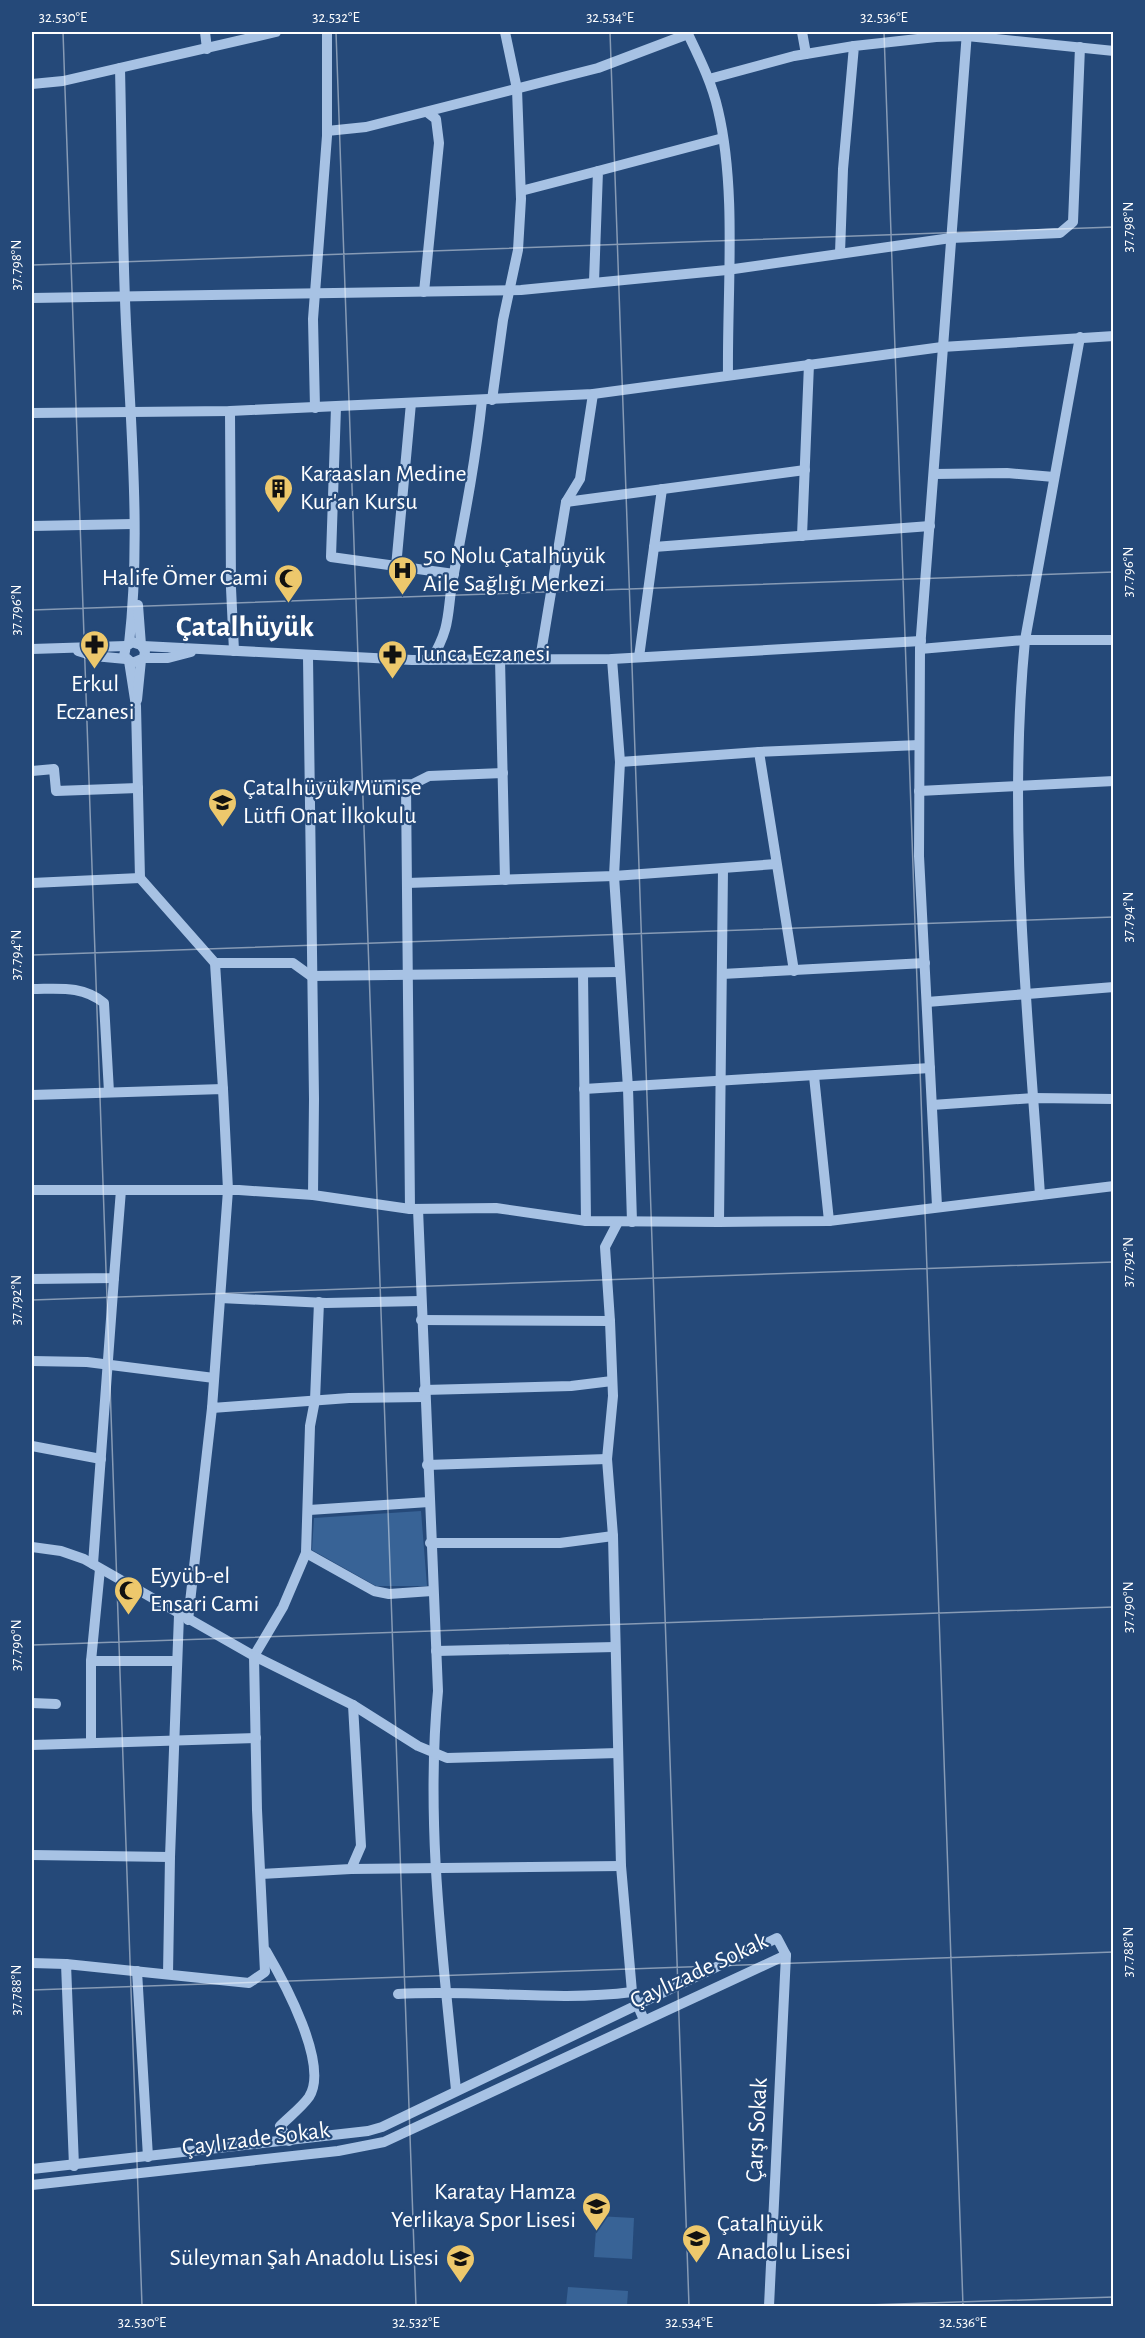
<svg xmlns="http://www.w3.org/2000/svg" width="1145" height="2338" font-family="'Alegreya Sans',sans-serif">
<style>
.green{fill:#386396}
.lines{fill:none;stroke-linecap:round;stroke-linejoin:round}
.minor{stroke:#a7c2e4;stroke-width:10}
.ticks{fill:none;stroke:#fff;stroke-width:1.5;stroke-opacity:0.45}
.labels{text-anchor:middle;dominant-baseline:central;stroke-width:4.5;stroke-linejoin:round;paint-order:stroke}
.poi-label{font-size:24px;fill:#fff;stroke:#254979;text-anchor:start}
.street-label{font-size:24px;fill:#fff;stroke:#254979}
.district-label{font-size:30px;font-weight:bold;fill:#fff;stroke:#254979}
.neatline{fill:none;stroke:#fff;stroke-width:2}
.ticks-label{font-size:15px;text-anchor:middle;fill:#fff}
</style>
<rect width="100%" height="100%" fill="#254979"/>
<g class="green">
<path d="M421,1511L427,1586H376L312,1550L314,1518Z"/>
<path d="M597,2216L634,2218L632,2259L594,2257Z"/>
<path d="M568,2287L628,2291L627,2306H566Z"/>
</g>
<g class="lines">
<g class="minor">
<path d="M205,32L207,49"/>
<path d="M802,32L806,54"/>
<path d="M120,68C122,154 122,239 126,324C131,430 141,539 129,644"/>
<path d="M709,79L794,56L854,46"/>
<path d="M32,84L63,81L276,32"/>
<path d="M327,131L366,127L598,68L688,34C700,59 712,83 718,110C737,190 727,291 728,375"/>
<path d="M521,191L598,171"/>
<path d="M840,253L843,169L854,46L936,37L967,36L1114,51"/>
<path d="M594,282L598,171L723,138"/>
<path d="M424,292L439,143L436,119L427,112"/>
<path d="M32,298L521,290L727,270L951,238L1060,233L1073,222L1080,47"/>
<path d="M492,400L503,320L518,250L521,199L517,89L505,32"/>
<path d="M336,407L331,557L454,574"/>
<path d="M315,408L313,319L327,136V32"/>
<path d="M230,411L231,588L234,651"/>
<path d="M32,413L230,411L593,394L942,347L1114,336"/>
<path d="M934,474L1007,473L1054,477"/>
<path d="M566,502L805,470"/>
<path d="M32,526L133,524"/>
<path d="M802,536L809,364"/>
<path d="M654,547L930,526"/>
<path d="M396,567L411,403"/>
<path d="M138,605L141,645"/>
<path d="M143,646L412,660L612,659L921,641"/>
<path d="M32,649L126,646"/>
<path d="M920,649L1025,640L1080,337"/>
<path d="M78,651L94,656L126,659"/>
<path d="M308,657L314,1099L313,1195"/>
<path d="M639,657L662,489"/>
<path d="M144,658L145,651L141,645L132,642L126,646L124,656L132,663L144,658H168L191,652"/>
<path d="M500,659L505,880"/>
<path d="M540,659L566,502L580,479L593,394"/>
<path d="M612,659L620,762L614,876L628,1088L632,1222"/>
<path d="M431,660C453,624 446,611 454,573C465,515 476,458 482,400"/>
<path d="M129,661L136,706L140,878L215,963L223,1089"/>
<path d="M137,700L141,660"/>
<path d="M759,752L794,971"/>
<path d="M620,762L759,752L919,745"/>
<path d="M32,771L54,769L56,791L138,788"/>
<path d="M406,785L410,1209"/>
<path d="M311,787L413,784L429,776L503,773"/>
<path d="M919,791L1114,781"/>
<path d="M32,883L140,878"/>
<path d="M407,883L614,876L776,864"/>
<path d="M215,963H293L311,976L620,972"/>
<path d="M583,973L586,1221"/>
<path d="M722,974L925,963"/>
<path d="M32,989C58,989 82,985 104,1003L109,1092"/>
<path d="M927,1002L1114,987"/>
<path d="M814,1076L829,1221"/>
<path d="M584,1089L930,1068"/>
<path d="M32,1095L223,1089L228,1190L212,1408L349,1398L424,1397"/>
<path d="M932,1105L1034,1098L1114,1099"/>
<path d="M32,1190H239L313,1195L410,1209L496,1208L586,1221L719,1222L829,1221L1114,1186"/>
<path d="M1040,1195C1028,1011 1007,824 1025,640H1114"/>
<path d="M937,1206L919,856L920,649L967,32"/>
<path d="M418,1209L438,1691C425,1824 443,1958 456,2090"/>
<path d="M719,1222L723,869"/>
<path d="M32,1279L114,1278L121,1190"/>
<path d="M220,1298L326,1303L420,1301"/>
<path d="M421,1320L610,1321L613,1396L607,1459L613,1536L621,1866L632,1992L644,2020"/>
<path d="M610,1321L605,1247L618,1222"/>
<path d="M32,1361L87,1362L214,1378"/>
<path d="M424,1390L571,1386L612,1381"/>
<path d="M32,1446L101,1459"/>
<path d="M427,1465L607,1459"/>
<path d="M309,1510L429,1502"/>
<path d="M430,1543H560L613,1536"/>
<path d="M32,1547L61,1551L84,1559L254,1656L283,1607L306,1553L310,1426L315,1400L319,1302"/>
<path d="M306,1553L374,1591L389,1594L432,1591"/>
<path d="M93,1564L114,1278"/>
<path d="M188,1620L212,1408"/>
<path d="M436,1651L615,1647"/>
<path d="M91,1661H177"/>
<path d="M32,1703L56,1704"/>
<path d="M91,1743V1661L100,1569"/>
<path d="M32,1745L256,1738"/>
<path d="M32,1855L170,1857L179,1615"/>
<path d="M351,1869L621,1866"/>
<path d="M261,1874L351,1869L361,1846L353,1705"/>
<path d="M266,1951C283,1980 330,2065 309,2097C302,2107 289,2117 280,2126L289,2141"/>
<path d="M32,1963L66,1964"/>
<path d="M137,1971L148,2157"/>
<path d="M168,1974L170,1857"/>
<path d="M398,1994C476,1989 555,2002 632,1992"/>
<path d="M74,2166L66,1964L249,1983L265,1972L257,1810L254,1656L353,1705L418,1746L447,1758L618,1753"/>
<path d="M32,2169L368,2131L382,2127L777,1938L786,1955L384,2142L338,2151L32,2185"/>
<path d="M769,2306L786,1955"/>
</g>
</g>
<path class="ticks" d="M63,32L142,2306M336,32L416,2306M610,32L689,2306M884,32L963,2306M32,265L1114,227M32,610L1114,572M32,955L1114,917M32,1300L1114,1262M32,1645L1114,1607M32,1990L1114,1952M837,2306L1114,2297"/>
<defs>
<symbol id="building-pin" viewBox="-11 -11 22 30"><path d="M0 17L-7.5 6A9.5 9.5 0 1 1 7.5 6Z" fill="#edc86c" stroke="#254979"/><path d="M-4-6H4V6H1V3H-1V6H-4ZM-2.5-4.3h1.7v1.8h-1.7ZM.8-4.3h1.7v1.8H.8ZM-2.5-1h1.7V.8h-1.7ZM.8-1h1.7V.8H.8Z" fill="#111"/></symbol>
<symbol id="hospital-pin" viewBox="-11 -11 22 30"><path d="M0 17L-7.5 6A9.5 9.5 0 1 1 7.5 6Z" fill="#edc86c" stroke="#254979"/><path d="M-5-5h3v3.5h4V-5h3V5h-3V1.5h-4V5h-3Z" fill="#111"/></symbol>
<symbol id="mosque-pin" viewBox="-11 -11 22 30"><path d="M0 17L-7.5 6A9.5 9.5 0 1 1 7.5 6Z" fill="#edc86c" stroke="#254979"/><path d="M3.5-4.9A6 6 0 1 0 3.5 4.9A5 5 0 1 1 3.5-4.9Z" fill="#111"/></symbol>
<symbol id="pharmacy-pin" viewBox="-11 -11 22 30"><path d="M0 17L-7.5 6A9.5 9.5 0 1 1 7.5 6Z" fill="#edc86c" stroke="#254979"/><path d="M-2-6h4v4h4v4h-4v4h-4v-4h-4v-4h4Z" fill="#111"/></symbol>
<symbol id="school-pin" viewBox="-11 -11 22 30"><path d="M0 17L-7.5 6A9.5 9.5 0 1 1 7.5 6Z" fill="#edc86c" stroke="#254979"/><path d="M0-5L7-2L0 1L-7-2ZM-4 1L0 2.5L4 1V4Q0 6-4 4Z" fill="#111"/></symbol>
</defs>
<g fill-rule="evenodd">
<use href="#building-pin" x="262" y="472" width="33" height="45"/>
<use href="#hospital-pin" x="386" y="554" width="33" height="45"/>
<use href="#mosque-pin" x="272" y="562" width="33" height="45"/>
<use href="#pharmacy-pin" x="78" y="628" width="33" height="45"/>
<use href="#pharmacy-pin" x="376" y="638" width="33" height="45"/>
<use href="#school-pin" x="206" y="786" width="33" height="45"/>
<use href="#mosque-pin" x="112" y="1574" width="33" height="45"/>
<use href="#school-pin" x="580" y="2190" width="33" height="45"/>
<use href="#school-pin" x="680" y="2222" width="33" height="45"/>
<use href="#school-pin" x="444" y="2242" width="33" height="45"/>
</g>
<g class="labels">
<g class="poi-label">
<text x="300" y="474">Karaaslan Medine<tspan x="300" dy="28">Kur'an Kursu</tspan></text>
<text x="423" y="556">50 Nolu Çatalhüyük<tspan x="423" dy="28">Aile Sağlığı Merkezi</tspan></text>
<text x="268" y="578" text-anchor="end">Halife Ömer Cami</text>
<text x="413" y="654">Tunca Eczanesi</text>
<text x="95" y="684" text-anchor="middle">Erkul<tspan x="95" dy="28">Eczanesi</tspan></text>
<text x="243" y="788">Çatalhüyük Münise<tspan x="243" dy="28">Lütfi Onat İlkokulu</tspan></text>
<text x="150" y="1576">Eyyüb-el<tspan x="150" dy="28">Ensari Cami</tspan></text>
<text x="576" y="2192" text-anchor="end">Karatay Hamza<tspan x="576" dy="28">Yerlikaya Spor Lisesi</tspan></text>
<text x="717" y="2224">Çatalhüyük<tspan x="717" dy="28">Anadolu Lisesi</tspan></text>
<text x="439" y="2258" text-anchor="end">Süleyman Şah Anadolu Lisesi</text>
</g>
<g class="street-label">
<text transform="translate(699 1971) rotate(-25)">Çaylızade Sokak</text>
<text transform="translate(757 2130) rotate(-87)">Çarşı Sokak</text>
<text transform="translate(256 2139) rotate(-7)">Çaylızade Sokak</text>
</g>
<g class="district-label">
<text x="245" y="627">Çatalhüyük</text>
</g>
</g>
<rect width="1145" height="2338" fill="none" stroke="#254979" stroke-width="66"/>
<rect x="33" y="33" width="1079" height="2272" class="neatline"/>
<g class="ticks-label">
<text x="63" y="22">32.530°E</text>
<text x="336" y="22">32.532°E</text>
<text x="610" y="22">32.534°E</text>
<text x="884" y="22">32.536°E</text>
<text transform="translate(1128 227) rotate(-90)" y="5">37.798°N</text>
<text transform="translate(16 265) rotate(-90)" y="5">37.798°N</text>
<text transform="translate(1128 572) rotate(-90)" y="5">37.796°N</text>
<text transform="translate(16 610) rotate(-90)" y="5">37.796°N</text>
<text transform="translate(1128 917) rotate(-90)" y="5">37.794°N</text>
<text transform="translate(16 955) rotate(-90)" y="5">37.794°N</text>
<text transform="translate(1128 1262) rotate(-90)" y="5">37.792°N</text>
<text transform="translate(16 1300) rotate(-90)" y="5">37.792°N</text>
<text transform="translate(1128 1607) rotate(-90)" y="5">37.790°N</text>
<text transform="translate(16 1645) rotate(-90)" y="5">37.790°N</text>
<text transform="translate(1128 1952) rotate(-90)" y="5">37.788°N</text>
<text transform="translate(16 1990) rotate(-90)" y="5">37.788°N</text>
<text x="142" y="2327">32.530°E</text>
<text x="416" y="2327">32.532°E</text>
<text x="689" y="2327">32.534°E</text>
<text x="963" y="2327">32.536°E</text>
</g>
</svg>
